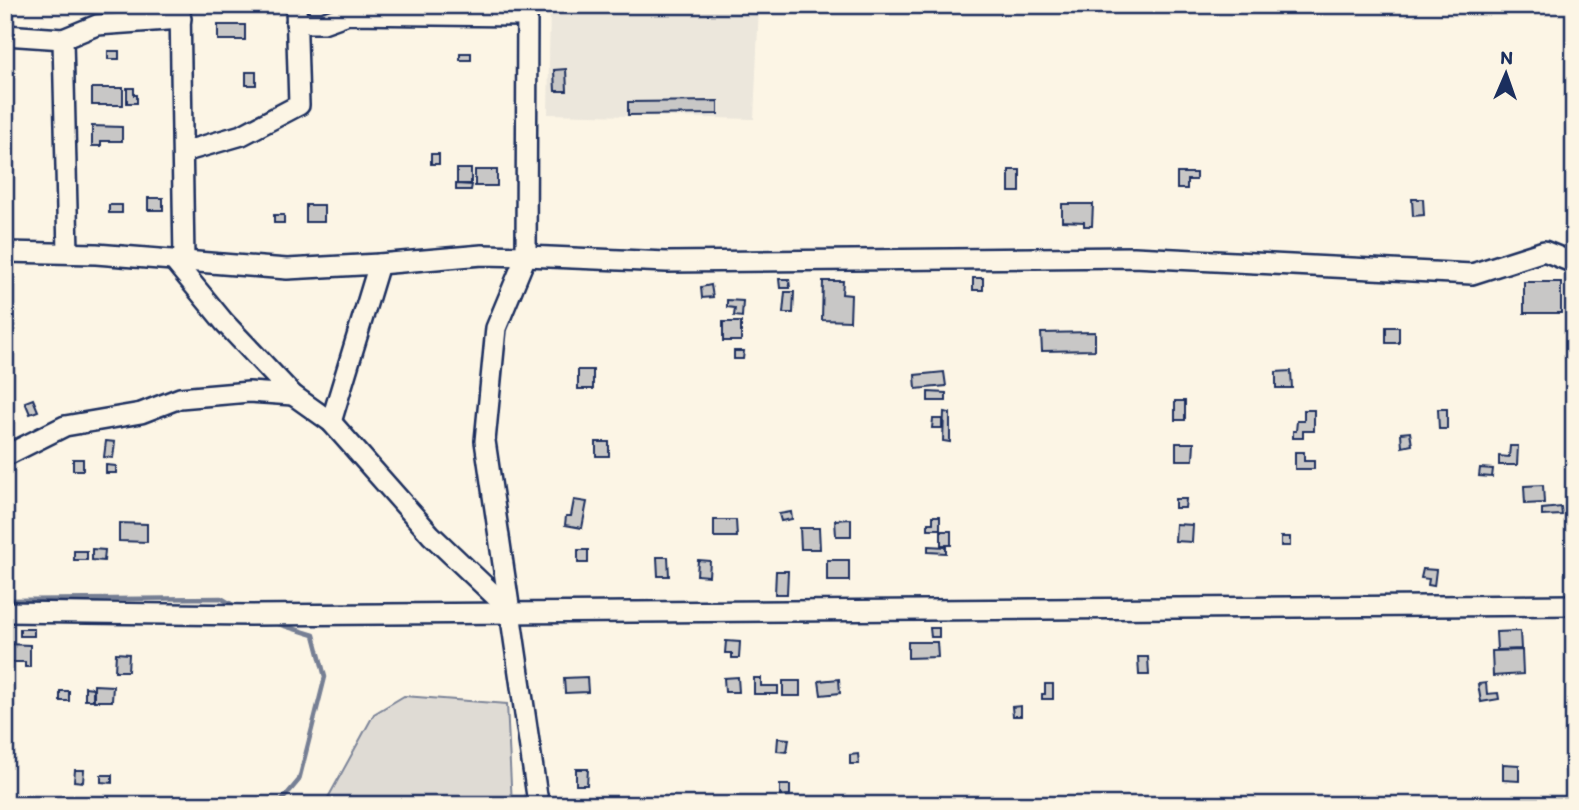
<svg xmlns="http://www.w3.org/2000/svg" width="1579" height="810" font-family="Itim,sans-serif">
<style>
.built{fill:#ece7dc}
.green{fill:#dfdbd4;stroke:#7d8599;stroke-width:2}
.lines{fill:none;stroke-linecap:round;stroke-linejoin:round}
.stream{stroke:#767f94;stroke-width:4.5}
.building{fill:#c8c7c6;stroke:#1b2f5e;stroke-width:2}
.minor-casing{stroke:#1b2f5e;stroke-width:24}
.minor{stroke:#fcf5e5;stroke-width:19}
</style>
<rect width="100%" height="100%" fill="#fcf5e5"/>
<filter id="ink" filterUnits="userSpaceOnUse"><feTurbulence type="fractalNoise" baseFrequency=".0143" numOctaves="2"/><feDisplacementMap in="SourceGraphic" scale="14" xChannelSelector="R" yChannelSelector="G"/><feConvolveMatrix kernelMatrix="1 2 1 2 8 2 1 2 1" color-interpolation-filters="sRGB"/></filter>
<g filter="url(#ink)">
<path class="built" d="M550,5H759L754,119L548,114Z"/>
<path class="green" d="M404,696L507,704L512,805H324L374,714Z"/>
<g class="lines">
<g class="stream">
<path d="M5,600L221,598L238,608"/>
<path d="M275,623L314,635L325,677L299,780L278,805"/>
</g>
</g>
<g class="building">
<rect x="218" y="25" width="27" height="15"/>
<rect x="108" y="51" width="11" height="8"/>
<rect x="460" y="53" width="11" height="7"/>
<path d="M566,69L567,91H555L554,70Z"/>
<rect x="246" y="72" width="10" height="13"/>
<rect x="92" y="88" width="31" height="17"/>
<path d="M127,88H134V95H137V103H127Z"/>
<path d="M718,101V114L628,115V102Z"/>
<path d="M92,126L122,127V141H101V146H92Z"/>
<rect x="431" y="154" width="8" height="10"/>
<rect x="457" y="169" width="14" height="15"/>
<rect x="475" y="170" width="22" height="16"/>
<rect x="1009" y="170" width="11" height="22"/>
<path d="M1177,173H1196V180H1187V189H1177Z"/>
<path d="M456,184L472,185L471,190H456Z"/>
<rect x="148" y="198" width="15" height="12"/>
<path d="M1412,199H1423L1424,215L1413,216Z"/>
<path d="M1062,204H1093L1092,226H1084V222L1062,221Z"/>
<rect x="109" y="205" width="13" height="8"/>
<rect x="306" y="205" width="18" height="17"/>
<rect x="274" y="215" width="10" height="8"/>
<rect x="973" y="278" width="10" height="12"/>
<path d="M779,279H789L790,288H780Z"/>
<path d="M823,281H843L842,294L851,295L850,321L822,320Z"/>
<rect x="1524" y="282" width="37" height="31"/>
<path d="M711,285L713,297L702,298L701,287Z"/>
<path d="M785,292H794L793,313H783Z"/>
<path d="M727,300L743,301L742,317L734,316L735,308L727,307Z"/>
<rect x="723" y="322" width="18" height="19"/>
<rect x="1386" y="327" width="13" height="16"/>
<path d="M1095,332V350L1042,351L1041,333Z"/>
<path d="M734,351H744L743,359H734Z"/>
<rect x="578" y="370" width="15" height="19"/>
<path d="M1291,371L1292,388H1276V372Z"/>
<path d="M944,372L946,386L916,389L915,375Z"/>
<path d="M928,392L946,393V401H928Z"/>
<path d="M33,399L38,411L30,414L25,402Z"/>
<rect x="1175" y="401" width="10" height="19"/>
<path d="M1438,409H1447V429H1439Z"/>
<path d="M1304,410H1314V431H1303V438H1293V431H1296L1297,421H1304Z"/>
<path d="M944,412L950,413V442L943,441Z"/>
<path d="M933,419H942V428H932Z"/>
<path d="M1410,432L1412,445L1402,447L1401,433Z"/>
<path d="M106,441L115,442L113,458L104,457Z"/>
<rect x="596" y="442" width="13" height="14"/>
<path d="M1176,443H1194L1193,460H1176Z"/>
<path d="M1510,446H1518L1517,465H1499V456L1509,457Z"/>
<path d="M1295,452H1304V461H1314V469H1295Z"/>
<rect x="73" y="459" width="10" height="11"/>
<path d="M106,465L116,466V473H106Z"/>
<path d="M1480,468L1493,469L1492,477L1479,476Z"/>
<path d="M1543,485L1544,503L1525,504L1524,486Z"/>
<path d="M1175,499H1186L1185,508H1175Z"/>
<path d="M574,500L587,502L582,528L565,525L566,516H571Z"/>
<path d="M1561,507L1562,515L1542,516V509Z"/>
<path d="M791,512L792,519L781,521L779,514Z"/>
<path d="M933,516H940V529H928V523H933Z"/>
<path d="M851,519V536H836L835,520Z"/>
<path d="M714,520H736L737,537H714Z"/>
<path d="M119,523L147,524V542L119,541Z"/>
<path d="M1176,524L1193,525L1192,542L1175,541Z"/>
<path d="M800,528H819L820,549H801Z"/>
<rect x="941" y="531" width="10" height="14"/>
<rect x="1281" y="537" width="9" height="9"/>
<path d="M928,546L946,547V553L928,552Z"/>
<path d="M92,549L105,550L104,561L92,560Z"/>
<rect x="578" y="550" width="10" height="13"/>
<rect x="74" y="551" width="13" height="9"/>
<path d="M657,557H668L669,576H658Z"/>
<path d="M698,560L710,561L709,576L697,575Z"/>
<rect x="827" y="560" width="22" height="21"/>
<path d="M1423,569L1436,570L1434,586L1428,585L1429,579L1421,578Z"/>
<path d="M776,571H788L787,594H775Z"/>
<path d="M930,628H939V637H931Z"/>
<rect x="20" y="629" width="14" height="7"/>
<path d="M1520,631L1521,649L1497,650L1496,632Z"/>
<path d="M726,641L740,642L739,658H732V653H725Z"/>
<path d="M908,642H937L938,657L908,658Z"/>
<path d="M6,644L30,645V667H25V662H12V668H6Z"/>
<path d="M1522,650L1523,674L1493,676L1492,651Z"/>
<path d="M116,653L129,654L128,671H115Z"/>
<path d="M1138,657H1148L1149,675H1139Z"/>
<path d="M587,677L588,692L565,693L564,678Z"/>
<path d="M738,677L739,692H725L724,678Z"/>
<path d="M754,678H761V686H778V694H754Z"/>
<path d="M839,679L840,693L821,695L819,681Z"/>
<rect x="783" y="681" width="17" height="15"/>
<path d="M1486,683L1487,694L1498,693L1499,699L1481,702L1478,684Z"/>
<path d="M1045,684H1053V699H1042V694H1045Z"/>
<path d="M94,685L113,686L112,701H94Z"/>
<path d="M85,687L93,688V700H85Z"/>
<rect x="60" y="691" width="9" height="10"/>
<path d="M1021,706V716H1013L1012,707Z"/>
<path d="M778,738L789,739L787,752L777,751Z"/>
<path d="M858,754L859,764H850V755Z"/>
<path d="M1503,764L1519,765V781L1503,780Z"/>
<path d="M576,769H588L587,785H576Z"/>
<path d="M75,770H84L83,782L74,781Z"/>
<path d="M101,775H112V783L101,782Z"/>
<path d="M780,785H790V795L780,796Z"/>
</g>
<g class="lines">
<defs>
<g id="minor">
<path d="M180,5L184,261"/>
<path d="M527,5L526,256L667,262L1134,257L1472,274L1544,251L1574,263"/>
<path d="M296,23H323L348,14L527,16"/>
<path d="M5,35L63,39"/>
<path d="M183,152L242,135L299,105L296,5"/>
<path d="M5,252L96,254L287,269L379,264L482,255L526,256L496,328L485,441L537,796L541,805"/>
<path d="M68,253L63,39L97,25L181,19"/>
<path d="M174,261L224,322L293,395L331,422L431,535L512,612"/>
<path d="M331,422L379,264"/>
<path d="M5,456L65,426L141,413L180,398L249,392L293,395"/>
<path d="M5,612L250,615L1574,605"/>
</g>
</defs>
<use href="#minor" class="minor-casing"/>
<use href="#minor" class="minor"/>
</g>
</g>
<rect width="1579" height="810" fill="none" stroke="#fcf5e5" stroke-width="28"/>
<rect x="14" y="14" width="1551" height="782" fill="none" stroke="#1b2f5e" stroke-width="2.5" filter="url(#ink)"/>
<g transform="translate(1506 74) rotate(2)" stroke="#fcf5e5" stroke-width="5" paint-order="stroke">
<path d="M0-5L12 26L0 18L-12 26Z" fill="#1b2f5e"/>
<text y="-10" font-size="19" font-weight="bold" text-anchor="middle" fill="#1b2f5e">N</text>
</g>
</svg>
